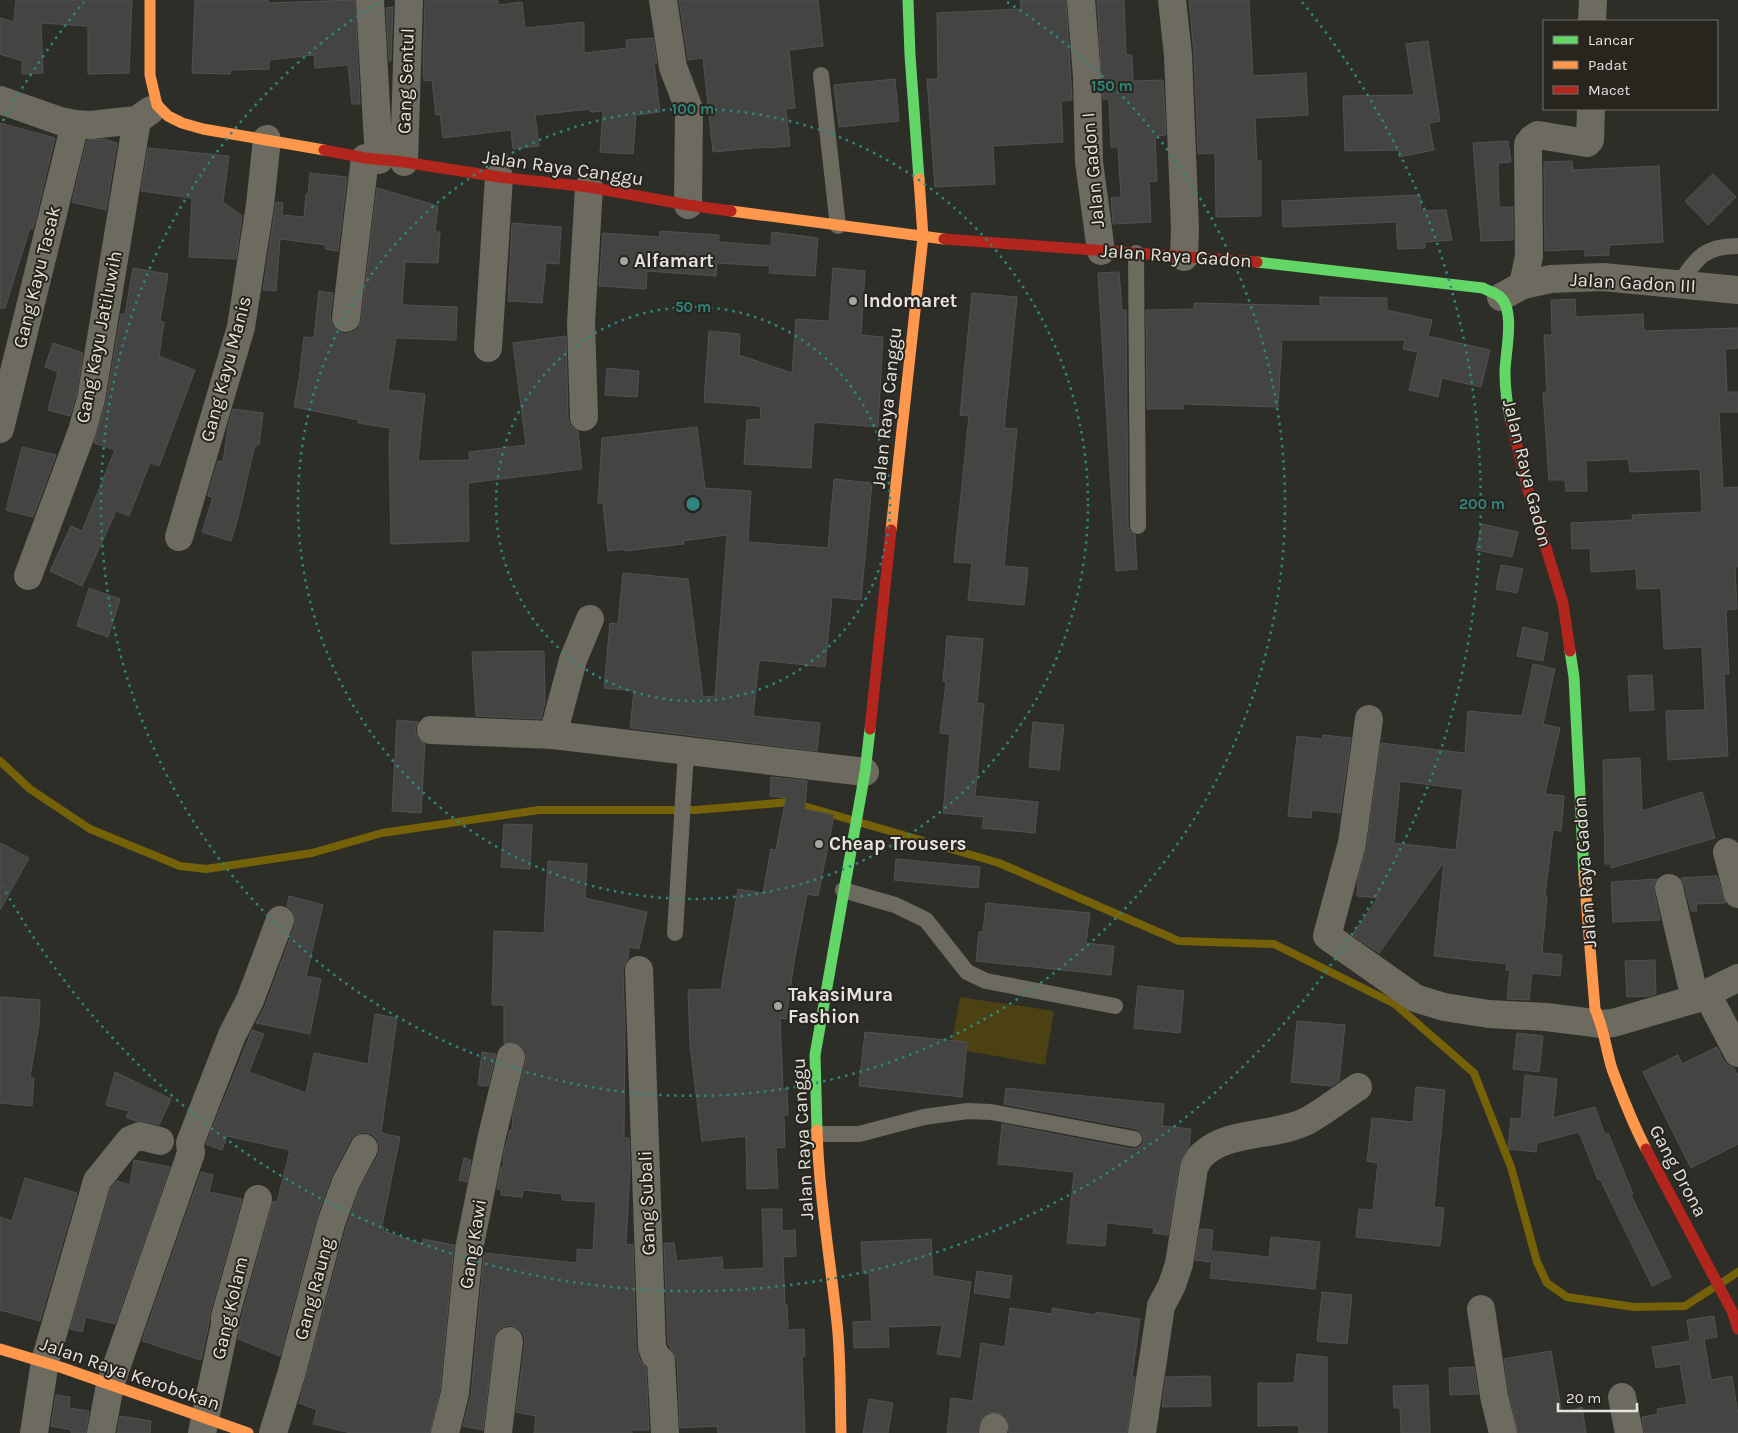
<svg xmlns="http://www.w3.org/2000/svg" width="1738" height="1433" font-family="Karla,sans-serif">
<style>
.green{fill:#4c4113}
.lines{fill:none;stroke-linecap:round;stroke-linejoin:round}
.stream{stroke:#756107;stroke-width:8}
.building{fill:#444443;stroke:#505251;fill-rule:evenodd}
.lane{stroke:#6d6a5f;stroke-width:16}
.street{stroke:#6d6a5f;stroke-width:28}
.fast{stroke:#63d668;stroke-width:11}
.slow{stroke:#ff974d;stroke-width:11}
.jam{stroke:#b3261e;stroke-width:11}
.ring{fill:none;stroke:#2f867f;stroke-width:2.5;stroke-dasharray:2.5 5}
.poi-dot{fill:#a5a49f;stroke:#27251d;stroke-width:2}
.labels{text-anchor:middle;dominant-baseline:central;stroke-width:4;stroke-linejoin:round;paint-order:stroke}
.street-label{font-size:19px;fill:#e5e3de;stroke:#27251d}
.poi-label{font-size:19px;font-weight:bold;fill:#e5e3de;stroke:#27251d;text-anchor:start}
.centre{fill:#2f867f;stroke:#27251d;stroke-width:2.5}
.ring-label{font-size:15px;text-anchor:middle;font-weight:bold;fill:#2f867f;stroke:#27251d;stroke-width:4;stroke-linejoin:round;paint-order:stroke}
</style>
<rect width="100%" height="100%" fill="#2e2e29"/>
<path class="green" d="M960,997L1054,1011L1045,1065L951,1048Z"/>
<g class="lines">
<g class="stream">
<path d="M0,761L30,789L90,829L180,866L206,869L312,853L382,833L539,810H696L790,802L999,863L1179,941L1274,944L1395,1004L1474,1073L1511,1167L1537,1262L1547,1283L1567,1297L1634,1307L1685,1306L1713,1288"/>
<path d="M1723,1282L1738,1272"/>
</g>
</g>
<g class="building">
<path d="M16,0H132L129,73L88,74V26L41,23L43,73L22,74V61L0,54V18L14,22Z"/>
<path d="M195,0H268V3L355,0L360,104H352L348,65L315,68L314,55L269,60V69L230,70V74L192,73Z"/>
<path d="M425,0H498V5L522,2L525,28L584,22V53L627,48L626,40L653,38L657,63H654L660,112L636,115L633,154L600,152L603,111L590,112V109L535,115L539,146L513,149L511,130L443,138L440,114L436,115L432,80L424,81L423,66Z"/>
<path d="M679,0H818L823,46L789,50L795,108L786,109L790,146L766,148L765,147L713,152L703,58L688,60Z"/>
<path d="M1020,0H1066L1072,100L1061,101L1063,142L993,146L995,184L935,187L927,79H938L937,13L1021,9Z"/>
<path d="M1097,0H1124L1126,55H1132L1133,81L1163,80L1166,135L1155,136L1157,181L1149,182L1151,222L1113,224L1111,198L1121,197L1118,147H1111L1109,99H1103Z"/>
<path d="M1189,0H1249L1253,76L1306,73L1308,115L1255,118L1257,161H1261V216L1216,217L1215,153L1198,154L1194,54Z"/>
<path d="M393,7L391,61H389L386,8Z"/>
<path d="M1428,41L1440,121L1429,123L1434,150L1399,157V150L1345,151L1343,96L1414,95L1406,44Z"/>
<path d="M895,79L899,121L839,127L834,85Z"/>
<path d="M0,123L55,138L33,229L30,228L5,308H0Z"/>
<path d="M103,139L117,143L106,210L72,202L87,140Z"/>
<path d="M1508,141L1511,162L1498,163L1499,207H1513V240L1481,241L1473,143Z"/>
<path d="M148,148L229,156L223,202L242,216L236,259L189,257L192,198L141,191Z"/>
<path d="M1572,161L1573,170L1659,166L1663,242L1609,245V255L1585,256V249L1545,251L1544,162Z"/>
<path d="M310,173L347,177L338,251L325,249L326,245L280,239L276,291L263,290L276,202L283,203L282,215L304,217L306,194H308Z"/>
<path d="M1713,174L1736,197L1708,225L1685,201Z"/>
<path d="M377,188L438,206L435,232H440L438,263L405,262L402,305L457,307L456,340L396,338L388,390L425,394L418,461L470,460L469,452L526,445L513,343L566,336L568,418L571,426L578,431L582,469L468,483L469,541L391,544L389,445L390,428L358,423L359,420L294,407L301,368H300L304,337L314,338L319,291L333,293L330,317L332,325L337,331L345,334L353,332L358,328L361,320Z"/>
<path d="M1420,195L1421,211L1446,210L1452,240L1425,242V248L1398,249L1396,222L1283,227L1282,201Z"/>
<path d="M512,223L561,227L559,264L546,263L542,303L508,301Z"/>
<path d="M660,231L719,235V242L771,246L772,232L818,238L815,276L769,273L770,266L717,263L716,276L647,271L646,289L599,286L603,233L659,237Z"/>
<path d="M133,268L168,274L160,321L164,322L159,356L195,370L159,466L150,463L129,516L116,511L82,586L50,571L71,526L82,531L115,450L94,443L106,402L121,314H125Z"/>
<path d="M833,268L865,271L861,335L883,337L878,427L814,422L811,468L744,464L747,420L761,419L760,406L704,402L709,331L740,334L739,355L792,373L796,319L829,321Z"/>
<path d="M1119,272L1122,310H1126L1128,526L1130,531L1135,535L1137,569L1116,571L1098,273Z"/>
<path d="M972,293L1017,297L1004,428L1017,429L1004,566L1028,568L1024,605L968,600L972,563L954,562L969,416L960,415Z"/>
<path d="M1320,297L1387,298V310L1432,320L1428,336L1490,350L1481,387L1442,378L1438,397L1409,390L1418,352L1403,349L1405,340H1282L1278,407L1183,404V409H1147L1146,310L1194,309V303L1320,306Z"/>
<path d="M1575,299L1576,317L1643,314L1644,331L1738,328V348L1725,349L1727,392H1738V412H1719L1723,488L1738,487V567H1735L1737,609L1726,610L1729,674H1724L1728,756L1668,760L1666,711L1705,710L1702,647L1664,649L1661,588L1637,589L1636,569L1591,572L1590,548L1572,549L1571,523L1633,520L1632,515L1701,512L1702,510L1700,469L1630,472L1628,459L1586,461L1587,491H1566L1565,480H1549L1543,392H1547L1544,335H1552L1551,300Z"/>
<path d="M53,343L83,353L76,396L70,416L48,410L58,372L45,367Z"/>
<path d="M607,368L639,371L637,397L605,395Z"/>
<path d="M233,409L263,413L259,445H255L238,518L231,541L202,532L213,497L208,496V494L218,461L223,462L228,427Z"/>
<path d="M697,427L705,488L751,491L748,542L828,548L834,479L872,483L861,600L832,597L825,667L759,660L753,716L820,723L817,751L630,728L634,691L604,688L610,623L618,624L623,573L688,579L703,697L715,696L727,535L683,541L684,544L625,551V549L608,551L603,503H598L602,438Z"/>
<path d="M22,447L56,455L33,517L6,510Z"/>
<path d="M1482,524L1518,532L1512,557L1476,550Z"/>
<path d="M1501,565L1523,569L1517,593L1496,589Z"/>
<path d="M89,588L120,599L108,637L77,626Z"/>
<path d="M1523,627L1548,633L1543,661L1517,656Z"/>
<path d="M947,636L983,639L977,703L984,704L975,796L1038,802L1035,833L982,828L984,817L943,813L950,734L940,733L946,682L943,681Z"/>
<path d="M544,651L545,703L541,719L476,716L472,652Z"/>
<path d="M1533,664L1555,669L1543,724L1560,728L1545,794L1564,796V798L1561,831L1553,830L1545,896H1547L1542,953L1562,955L1560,976L1532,973L1529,1000L1507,999L1510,971L1506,970L1507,964L1434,956L1444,862L1379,953L1352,935L1378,898L1357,896L1358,879L1367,845L1381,743L1465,753L1468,711L1522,716ZM1400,781L1463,789L1456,850L1394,843Z"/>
<path d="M1652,675L1654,710L1630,711L1628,676Z"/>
<path d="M397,720L418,722L415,729L417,737L425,744L421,813L392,811Z"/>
<path d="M1033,722L1064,725L1059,770L1029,767Z"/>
<path d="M1323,735L1351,738L1340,813L1312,810L1311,818L1288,816L1297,736L1322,739Z"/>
<path d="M1640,758L1642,811L1702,792L1715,838L1611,868V864H1605L1603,760Z"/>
<path d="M771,777L807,781L805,809L834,815L818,896L807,894L794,962L786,1019L780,1018L783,1089L787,1088L788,1115H784L785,1147L776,1148L778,1188L747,1189L746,1136L702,1141L690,1045L688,990L721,989L738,889L763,893L771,849L776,850L786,798L770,796Z"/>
<path d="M504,824L532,825L530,869L501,867Z"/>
<path d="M0,843L29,858L0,910Z"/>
<path d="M896,859L980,867L978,888L894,880Z"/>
<path d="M548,861L587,864L585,898L647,912L639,949L629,947L628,959L625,963L623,971L625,1027L624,1138H629L630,1168L626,1245L633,1244L636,1348L640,1360L646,1368L649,1430H632V1433H534L536,1416L516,1412L525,1342L524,1335L519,1329L510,1325L502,1327L496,1332L494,1339L483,1430L463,1426L471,1395L484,1253L577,1263V1249L593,1250L596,1202L562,1200V1194L523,1190L522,1197L501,1195V1190L497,1189L501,1167L503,1168L504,1152L510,1130H512L513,1114L526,1060V1052L521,1045L514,1042L504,1044V1005H492L494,931L544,933Z"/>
<path d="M1717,876L1726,903L1696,904L1697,911H1691L1684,884L1681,878Z"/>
<path d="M1657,879L1654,884V891L1660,920L1613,922L1611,882Z"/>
<path d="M289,896L323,905L306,976L321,979L310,1034L256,1023L265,1006L295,925V917L292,910L287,906Z"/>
<path d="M986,903L1090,913L1086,943L1114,946L1111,975L976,961L979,932H983Z"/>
<path d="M1655,960L1656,994L1649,996L1627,997L1625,961Z"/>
<path d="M1138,986L1184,991L1180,1033L1134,1028Z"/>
<path d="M0,997L40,1000L39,1024L30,1077L34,1078L32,1106L0,1103Z"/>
<path d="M375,1014L397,1018L381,1133L400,1137L382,1226L384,1227L383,1231L422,1244L423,1239L454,1245L440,1390L430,1433H351L313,1424L317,1410L299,1403L346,1228L360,1188L378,1155L380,1147L377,1139L372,1134L364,1132L355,1135L350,1141L332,1175L316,1219L280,1356L238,1339L241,1319L273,1201L277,1202L290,1150L227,1136L222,1150L206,1144L252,1030L264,1034L249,1072L306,1093L314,1053L368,1064Z"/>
<path d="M1297,1021L1345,1025L1339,1081L1331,1086L1291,1082Z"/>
<path d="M865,1032L967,1042L962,1097L859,1086Z"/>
<path d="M1517,1033L1543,1036L1539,1072L1513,1069Z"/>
<path d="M1717,1047L1724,1061L1729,1066L1734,1068L1738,1075V1144L1691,1168L1643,1072L1678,1055L1682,1064Z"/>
<path d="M482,1052L496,1054L488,1086L478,1085Z"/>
<path d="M115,1072L171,1099L159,1125L144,1121H136L126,1117L129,1111L106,1105Z"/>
<path d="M1525,1075L1557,1079L1553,1118L1595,1107L1605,1135L1608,1133L1633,1194L1631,1195L1671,1277L1652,1286L1600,1179L1598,1180L1579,1132L1537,1143L1536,1152L1508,1149L1511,1118L1521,1119Z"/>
<path d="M1416,1087L1445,1090L1434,1207L1444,1208L1440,1246L1356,1237L1359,1209L1373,1210L1378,1163L1367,1161L1372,1118L1413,1122Z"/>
<path d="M1006,1088L1164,1104L1162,1126L1191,1129L1189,1146L1179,1166L1168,1235L1153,1233L1154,1228L1107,1223L1105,1246L1067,1243L1074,1172L998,1164L1002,1124L1132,1149L1138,1148L1142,1145L1144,1140L1143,1135L1136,1129L1004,1104Z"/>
<path d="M464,1158L471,1160L467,1182L459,1180Z"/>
<path d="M134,1160L170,1167L115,1324L86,1317L82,1332L70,1329L111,1188L117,1181L130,1185Z"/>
<path d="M201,1172L213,1175L209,1192L242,1199L210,1313L209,1323L201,1360L142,1341Z"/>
<path d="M25,1178L77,1193L40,1321L0,1310V1217L12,1221Z"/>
<path d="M762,1209H782V1231L795,1230L796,1256L783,1257L785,1305H787L788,1330L804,1329L805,1356L802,1357L805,1433H718L717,1426L680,1428L677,1360L668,1344L664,1243H674L677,1261L722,1257L723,1270L764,1268Z"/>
<path d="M1200,1229L1213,1230L1210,1262L1195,1260Z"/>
<path d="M1271,1237L1320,1242L1315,1289L1210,1278L1213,1251L1269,1257Z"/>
<path d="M931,1239L933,1276L971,1282L960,1357L937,1354L942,1325L888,1327L889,1347L854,1348L853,1322L872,1321L869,1273L863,1274L861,1242Z"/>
<path d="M977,1271L1012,1276L1009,1298L974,1293Z"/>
<path d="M1322,1292L1352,1295L1347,1344L1317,1341Z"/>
<path d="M1010,1308L1052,1314V1308L1096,1315V1312L1140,1319L1132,1377H1135L1127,1433H1009L1008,1421L1004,1415L996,1412L988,1413L982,1417L979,1424L978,1433H947L951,1398L973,1401L981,1343L1005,1347Z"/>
<path d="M1714,1316L1717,1337L1704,1339L1711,1380L1732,1376L1738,1414V1433H1644L1642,1417L1658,1414L1657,1409L1687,1404L1680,1364L1656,1368L1652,1347L1690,1341L1687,1320Z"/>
<path d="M1551,1351L1562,1414L1582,1407L1586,1433H1518L1509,1393L1504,1359Z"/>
<path d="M1297,1354L1327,1357V1433H1299V1425L1258,1426V1383H1294Z"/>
<path d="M1474,1367L1478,1394L1450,1395L1449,1368Z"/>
<path d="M1210,1376L1211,1406L1162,1407L1166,1377Z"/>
<path d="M1428,1385L1430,1433H1401L1400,1408H1394L1393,1386Z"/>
<path d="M56,1395L70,1397L69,1408L89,1411L86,1433H71L72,1430L51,1426Z"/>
<path d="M869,1399L893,1403L888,1433H863Z"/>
<path d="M120,1416L151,1421L150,1433H117Z"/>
</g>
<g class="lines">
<g class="lane">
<path d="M821,75L838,226"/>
<path d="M1136,253L1138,526"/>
<path d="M1679,284C1697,258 1704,246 1738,246"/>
<path d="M843,890L895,905L926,920L967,972L986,981L1115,1006"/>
<path d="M675,933L686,751"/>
<path d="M817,1134H859L924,1117L968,1111L991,1112L1134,1139"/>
</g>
<g class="street">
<path d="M370,0L379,160"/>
<path d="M663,0L673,67L689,109L688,205"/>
<path d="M1081,0L1087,77L1089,162L1101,251"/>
<path d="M1172,0L1178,55L1185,228L1184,257"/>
<path d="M1592,21L1593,0"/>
<path d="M0,100L60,121L75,124L90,125L137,120L151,110"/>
<path d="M404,162L409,0"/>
<path d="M1523,285L1529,256L1528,144L1532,139L1538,135L1587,143L1590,140L1591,109"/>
<path d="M1501,297L1523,285L1551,279L1603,277L1738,290"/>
<path d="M346,318L365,158"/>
<path d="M488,348L499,177"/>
<path d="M584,417L581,323L589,187"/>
<path d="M0,429L75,124"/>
<path d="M179,537L241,327L260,205L267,139"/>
<path d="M28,576L82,431L91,399L137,120"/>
<path d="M1369,719L1352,843L1327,936L1415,998L1444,1007L1489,1014L1546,1017L1602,1024L1613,1023L1695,999L1738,978"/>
<path d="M431,730L553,735L865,772"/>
<path d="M553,735L573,660L590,619"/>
<path d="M1727,852L1738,894"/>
<path d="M1669,888L1695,999"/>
<path d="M639,970L652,1347L655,1355L661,1361L665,1433"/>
<path d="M1707,994L1738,1053"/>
<path d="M1481,1309L1494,1396L1503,1433"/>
<path d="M1622,1397L1629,1433"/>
<path d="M34,1433L45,1361L97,1181L130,1140L140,1136L160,1141"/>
<path d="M101,1433L110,1385L191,1153L190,1143L232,1035L250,1000L280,920"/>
<path d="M202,1433L225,1325V1317L258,1199"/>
<path d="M273,1433L291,1375L331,1223L346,1182L364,1148"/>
<path d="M445,1433L455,1393L469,1249L491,1140L511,1057"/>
<path d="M498,1433L509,1341"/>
<path d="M993,1433L994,1427"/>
<path d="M1142,1433L1161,1306L1172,1285L1179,1264L1194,1168C1196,1164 1198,1159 1202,1155C1228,1130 1275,1137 1307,1121C1325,1111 1341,1098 1358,1087"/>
</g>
<g class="fast">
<path d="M908,0L910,55L919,179"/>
<path d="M1257,262L1483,288C1488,291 1496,293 1500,297C1516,311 1505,353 1505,372C1505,389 1507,405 1511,421"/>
<path d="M1570,651L1574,677L1584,874"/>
<path d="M817,1130L815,1055L865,772L870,729"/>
</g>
<g class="slow">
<path d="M150,0V75L157,105L168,116L182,123L203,129L324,150"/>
<path d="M731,211L944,239"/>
<path d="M891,530L923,237L919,179"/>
<path d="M1584,874L1595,1009C1604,1029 1606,1049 1612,1069C1622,1096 1633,1124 1646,1149"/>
<path d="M817,1130C819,1195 830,1258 837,1323C841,1359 840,1396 841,1433"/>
<path d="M0,1349L63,1368L248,1433"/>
</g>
<g class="jam">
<path d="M324,150L365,158L404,162L499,177L589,187L688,205L731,211"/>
<path d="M944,239L1257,262"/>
<path d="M1511,421L1528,490L1563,603L1570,651"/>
<path d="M870,729L891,530"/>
<path d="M1646,1149L1732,1311L1738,1329"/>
</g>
</g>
<g class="ring">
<circle cx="693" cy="504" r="197"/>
<circle cx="693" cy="504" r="395"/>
<path d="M1007 2A592 592 0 1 1 379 2"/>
<path d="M3 121A789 789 0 0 1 84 2M1302 2A789 789 0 1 1 3 887"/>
</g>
<g class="poi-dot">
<circle cx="624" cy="261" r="5"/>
<circle cx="853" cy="301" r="5"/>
<circle cx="819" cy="844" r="5"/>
<circle cx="778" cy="1006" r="5"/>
</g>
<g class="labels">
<g class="street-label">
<text transform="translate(406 81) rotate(-88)">Gang Sentul</text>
<text transform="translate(563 168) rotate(8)">Jalan Raya Canggu</text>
<text transform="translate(1093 170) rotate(-95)">Jalan Gadon I</text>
<text transform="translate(1176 256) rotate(4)">Jalan Raya Gadon</text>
<text transform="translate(37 277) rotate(-76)">Gang Kayu Tasak</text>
<text transform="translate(1633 283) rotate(3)">Jalan Gadon III</text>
<text transform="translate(99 337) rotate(-79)">Gang Kayu Jatiluwih</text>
<text transform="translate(226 369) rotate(-75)">Gang Kayu Manis</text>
<text transform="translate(887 408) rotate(-84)">Jalan Raya Canggu</text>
<text transform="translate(1527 473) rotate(76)">Jalan Raya Gadon</text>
<text transform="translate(1585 872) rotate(-94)">Jalan Raya Gadon</text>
<text transform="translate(803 1139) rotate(-93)">Jalan Raya Canggu</text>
<text transform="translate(1678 1171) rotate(62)">Gang Drona</text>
<text transform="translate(647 1203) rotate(-92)">Gang Subali</text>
<text transform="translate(473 1244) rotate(-81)">Gang Kawi</text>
<text transform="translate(314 1289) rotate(-75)">Gang Raung</text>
<text transform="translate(230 1308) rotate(-77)">Gang Kolam</text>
<text transform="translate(130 1374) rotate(19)">Jalan Raya Kerobokan</text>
</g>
<g class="poi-label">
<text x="634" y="261">Alfamart</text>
<text x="863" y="301">Indomaret</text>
<text x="829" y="844">Cheap Trousers</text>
<text x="788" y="995">TakasiMura<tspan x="788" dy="22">Fashion</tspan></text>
</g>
</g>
<circle cx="693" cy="504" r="8" class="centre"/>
<g class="ring-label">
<text x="1112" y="91">150 m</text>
<text x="693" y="114">100 m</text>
<text x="693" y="312">50 m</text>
<text x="1482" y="509">200 m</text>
</g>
<rect x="1543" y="20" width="175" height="90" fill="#27251d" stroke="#73716a"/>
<rect x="1553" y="36" width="25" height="8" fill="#63d668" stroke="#73716a"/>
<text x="1588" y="45" font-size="15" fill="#e5e3de">Lancar</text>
<rect x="1553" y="61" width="25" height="8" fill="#ff974d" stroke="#73716a"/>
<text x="1588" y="70" font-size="15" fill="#e5e3de">Padat</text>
<rect x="1553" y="86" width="25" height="8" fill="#b3261e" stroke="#73716a"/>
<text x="1588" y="95" font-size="15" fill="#e5e3de">Macet</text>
<path d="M1558 1403v8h79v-8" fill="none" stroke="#e5e3de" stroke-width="2.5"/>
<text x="1566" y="1403" font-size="15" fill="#e5e3de" stroke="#27251d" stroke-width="4" paint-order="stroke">20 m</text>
</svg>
